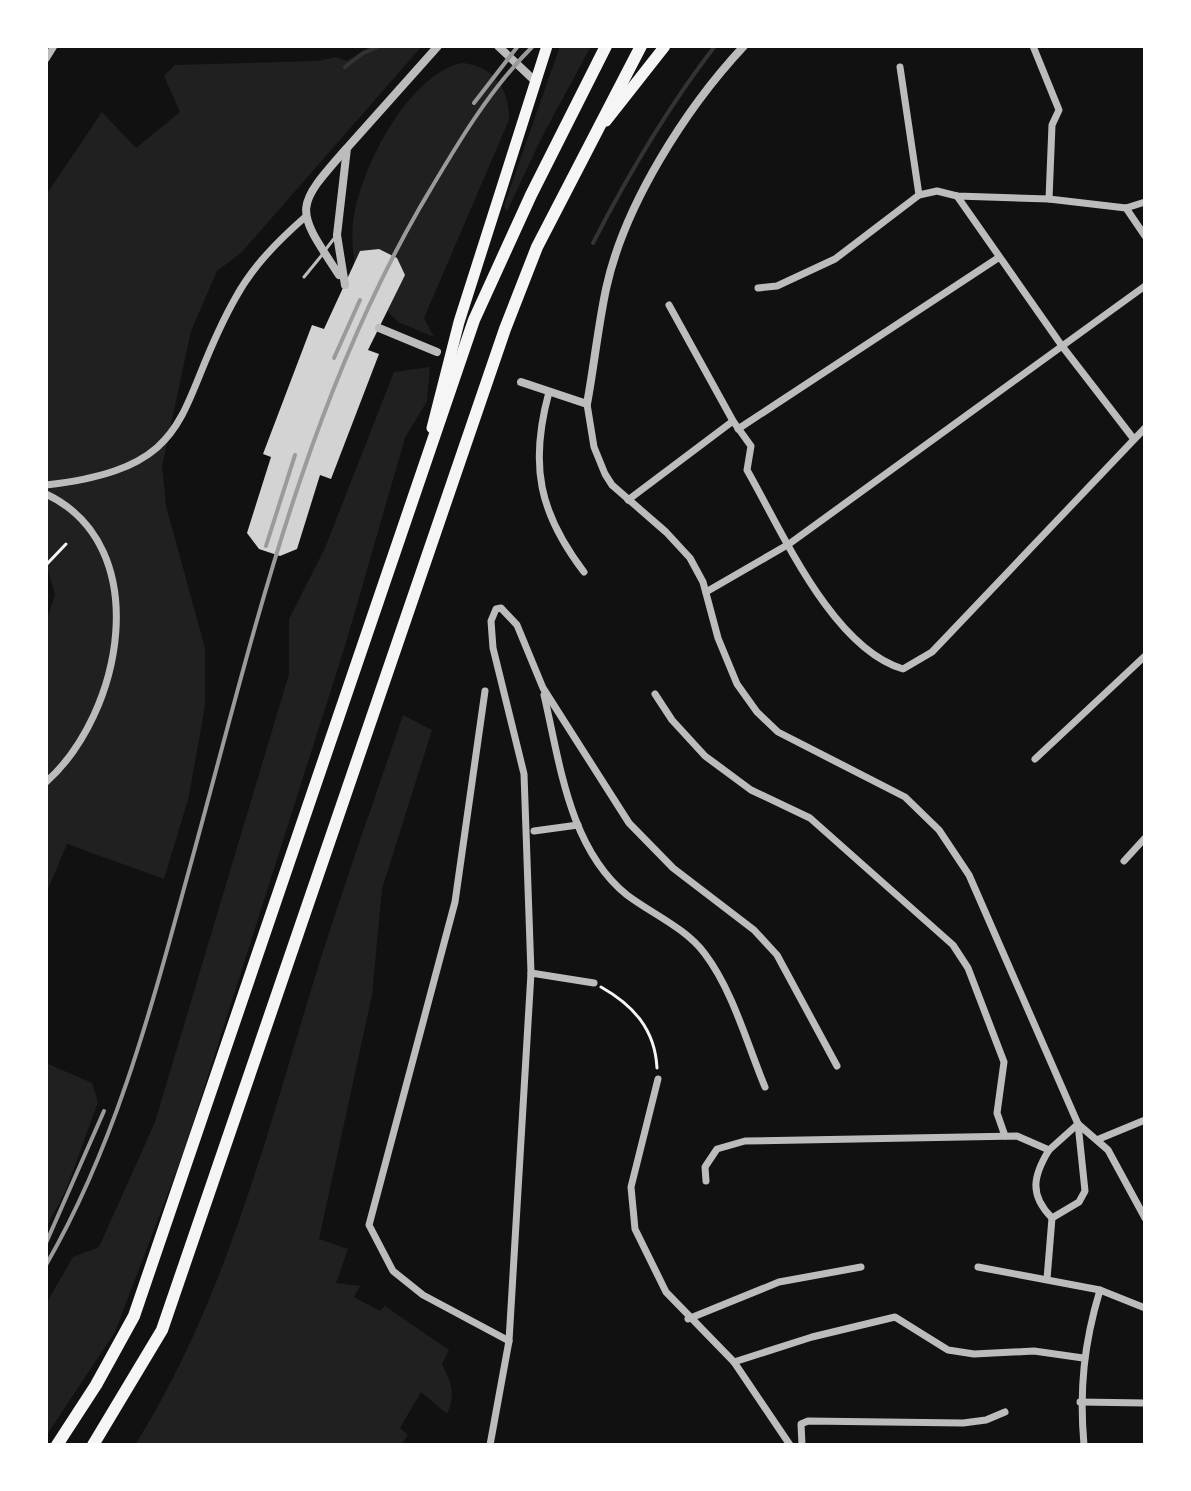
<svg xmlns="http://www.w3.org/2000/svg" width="1191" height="1491" font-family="Inter,sans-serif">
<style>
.green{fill:#202020}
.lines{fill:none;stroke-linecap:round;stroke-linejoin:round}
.stream{stroke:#333;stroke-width:4}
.building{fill:#d3d3d3}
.path{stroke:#f5f5f5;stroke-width:3}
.service{stroke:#bcbcbc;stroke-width:3}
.minor{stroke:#bcbcbc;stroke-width:7}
.tertiary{stroke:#bcbcbc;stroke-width:8}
.primary{stroke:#f5f5f5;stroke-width:11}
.motorway{stroke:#f5f5f5;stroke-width:12}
.rail{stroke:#9a9a9a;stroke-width:4}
</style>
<rect width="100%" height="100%" fill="#111"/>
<g class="green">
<path d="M371,46H422L241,253L217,271L191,331L162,466L166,506L205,648V705L189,796L164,879L67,844L46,894V622L55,595L46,563V195L102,112L136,148L180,112L164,76L175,65L318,61L336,57L347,61Z"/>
<path d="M560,46H591L542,137L507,211L504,206Z"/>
<path d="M461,63C493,65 510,89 509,120L424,318L434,337L398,322L357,279C354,261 351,243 353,224C358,172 407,76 461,63Z"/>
<path d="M430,367L427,401L405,438L345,646L184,1151L115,1332L46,1436V1304L73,1257L99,1247L155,1122L289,674V619L325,548L394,372Z"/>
<path d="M403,715L432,730L382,889L372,995L319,1239L348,1249L336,1283L360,1286L354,1297L380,1311L385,1306L449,1350L442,1364C451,1382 456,1395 447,1414L421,1392L400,1428L408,1435L401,1445H135C223,1304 263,1148 311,990C339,898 372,807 403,715Z"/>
<path d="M46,1063L92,1083L98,1102L66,1190L46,1228Z"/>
</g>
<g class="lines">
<g class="stream">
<path d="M345,67L363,53L380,46"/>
<path d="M593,243C629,173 667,108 715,46"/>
</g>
</g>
<path class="building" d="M379,249L397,258L405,275L368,350L379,354L331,479L320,475L297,549L280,556L259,549L247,533L271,457L263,454L312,325L324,329L360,251Z"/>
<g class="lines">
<g class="path">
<path d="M46,565L66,544"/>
<path d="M601,987C633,1005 655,1029 657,1068"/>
</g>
<g class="service">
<path d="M326,249L336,236"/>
<path d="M304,277L322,255"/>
</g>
<g class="minor">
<path d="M1033,46L1059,110L1052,125L1049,199"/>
<path d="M46,59L54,46"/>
<path d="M900,67L919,195"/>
<path d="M957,196L1062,346L1133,438"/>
<path d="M1126,208L1145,236"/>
<path d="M758,288L777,286L835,259L919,195L937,191L957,196L1049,199L1126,208L1145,202"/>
<path d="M669,305L733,421L751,446L747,470C782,531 832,648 903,669L932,652L1145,428"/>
<path d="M549,392C529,465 539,513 584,572"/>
<path d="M587,404L594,447L605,474L612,485L666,532L690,558L703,582L718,638L737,684L757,712L778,732L905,797L939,830L969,875L1078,1124L1085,1191L1079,1202L1052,1218L1047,1279"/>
<path d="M738,429L998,258"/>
<path d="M46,485C202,467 173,407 236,297C253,266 278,241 304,218"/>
<path d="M46,494C156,546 122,715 46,782"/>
<path d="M628,500L733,421"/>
<path d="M706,592L789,544L1145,286"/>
<path d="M485,691L455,902L369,1225L393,1271L423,1295L509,1341"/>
<path d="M655,694L672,720L705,756L751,790L810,818L953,945L968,968L1004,1062L997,1113L1005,1136"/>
<path d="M544,695C560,763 569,848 627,895C652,914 686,928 705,954C733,991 747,1044 765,1087"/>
<path d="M1035,759L1145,656"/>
<path d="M534,831L578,825"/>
<path d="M1124,861L1145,838"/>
<path d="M531,973L594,983"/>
<path d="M658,1079L631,1187L635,1229L666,1292L734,1362L790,1445"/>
<path d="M1078,1124L1108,1150L1145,1218"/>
<path d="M1099,1139L1145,1120"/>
<path d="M1049,1150C1033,1176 1029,1195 1052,1218"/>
<path d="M706,1181L705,1167L717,1149L745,1141L1017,1136L1049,1150L1078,1124"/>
<path d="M978,1267L1100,1290L1145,1308"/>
<path d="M688,1319L779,1282L861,1267"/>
<path d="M734,1362L812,1337L895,1317L948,1350L974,1354L1034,1351L1083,1358"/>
<path d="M1080,1402L1145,1403"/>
<path d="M490,1445L509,1341L531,973L524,774L493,648L491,621L496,609L501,608L517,625L543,688L629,823L673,868L754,930L777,955L837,1066"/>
<path d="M802,1445L801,1424L808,1421L963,1423L986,1420L1005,1412"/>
<path d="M1084,1445C1079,1390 1084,1343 1100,1290"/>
</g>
<g class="tertiary">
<path d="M498,46L535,81"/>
<path d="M339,275C295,208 293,209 346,149"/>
<path d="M345,285L337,235L347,148L438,46"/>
<path d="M379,328L437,352"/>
<path d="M521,382L587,404C594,366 598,327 606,289C624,205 686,108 744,46"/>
</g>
<g class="primary">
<path d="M606,121L665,46"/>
<path d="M432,428L459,322L547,46"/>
</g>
<g class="motorway">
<path d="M57,1445L96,1385L134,1316L474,320L531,195L606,46"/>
<path d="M93,1445L162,1330L505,329L537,247L641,46"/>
</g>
<g class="rail">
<path d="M474,103L518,46"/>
<path d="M334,358L360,300"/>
<path d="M266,546L295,455"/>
<path d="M46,1243L104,1111"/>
<path d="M46,1265C113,1149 148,1020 183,892C248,660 298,420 419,209C452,153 486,93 533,46"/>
</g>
</g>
<rect width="1191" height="1491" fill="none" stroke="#ffffff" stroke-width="96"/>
</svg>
